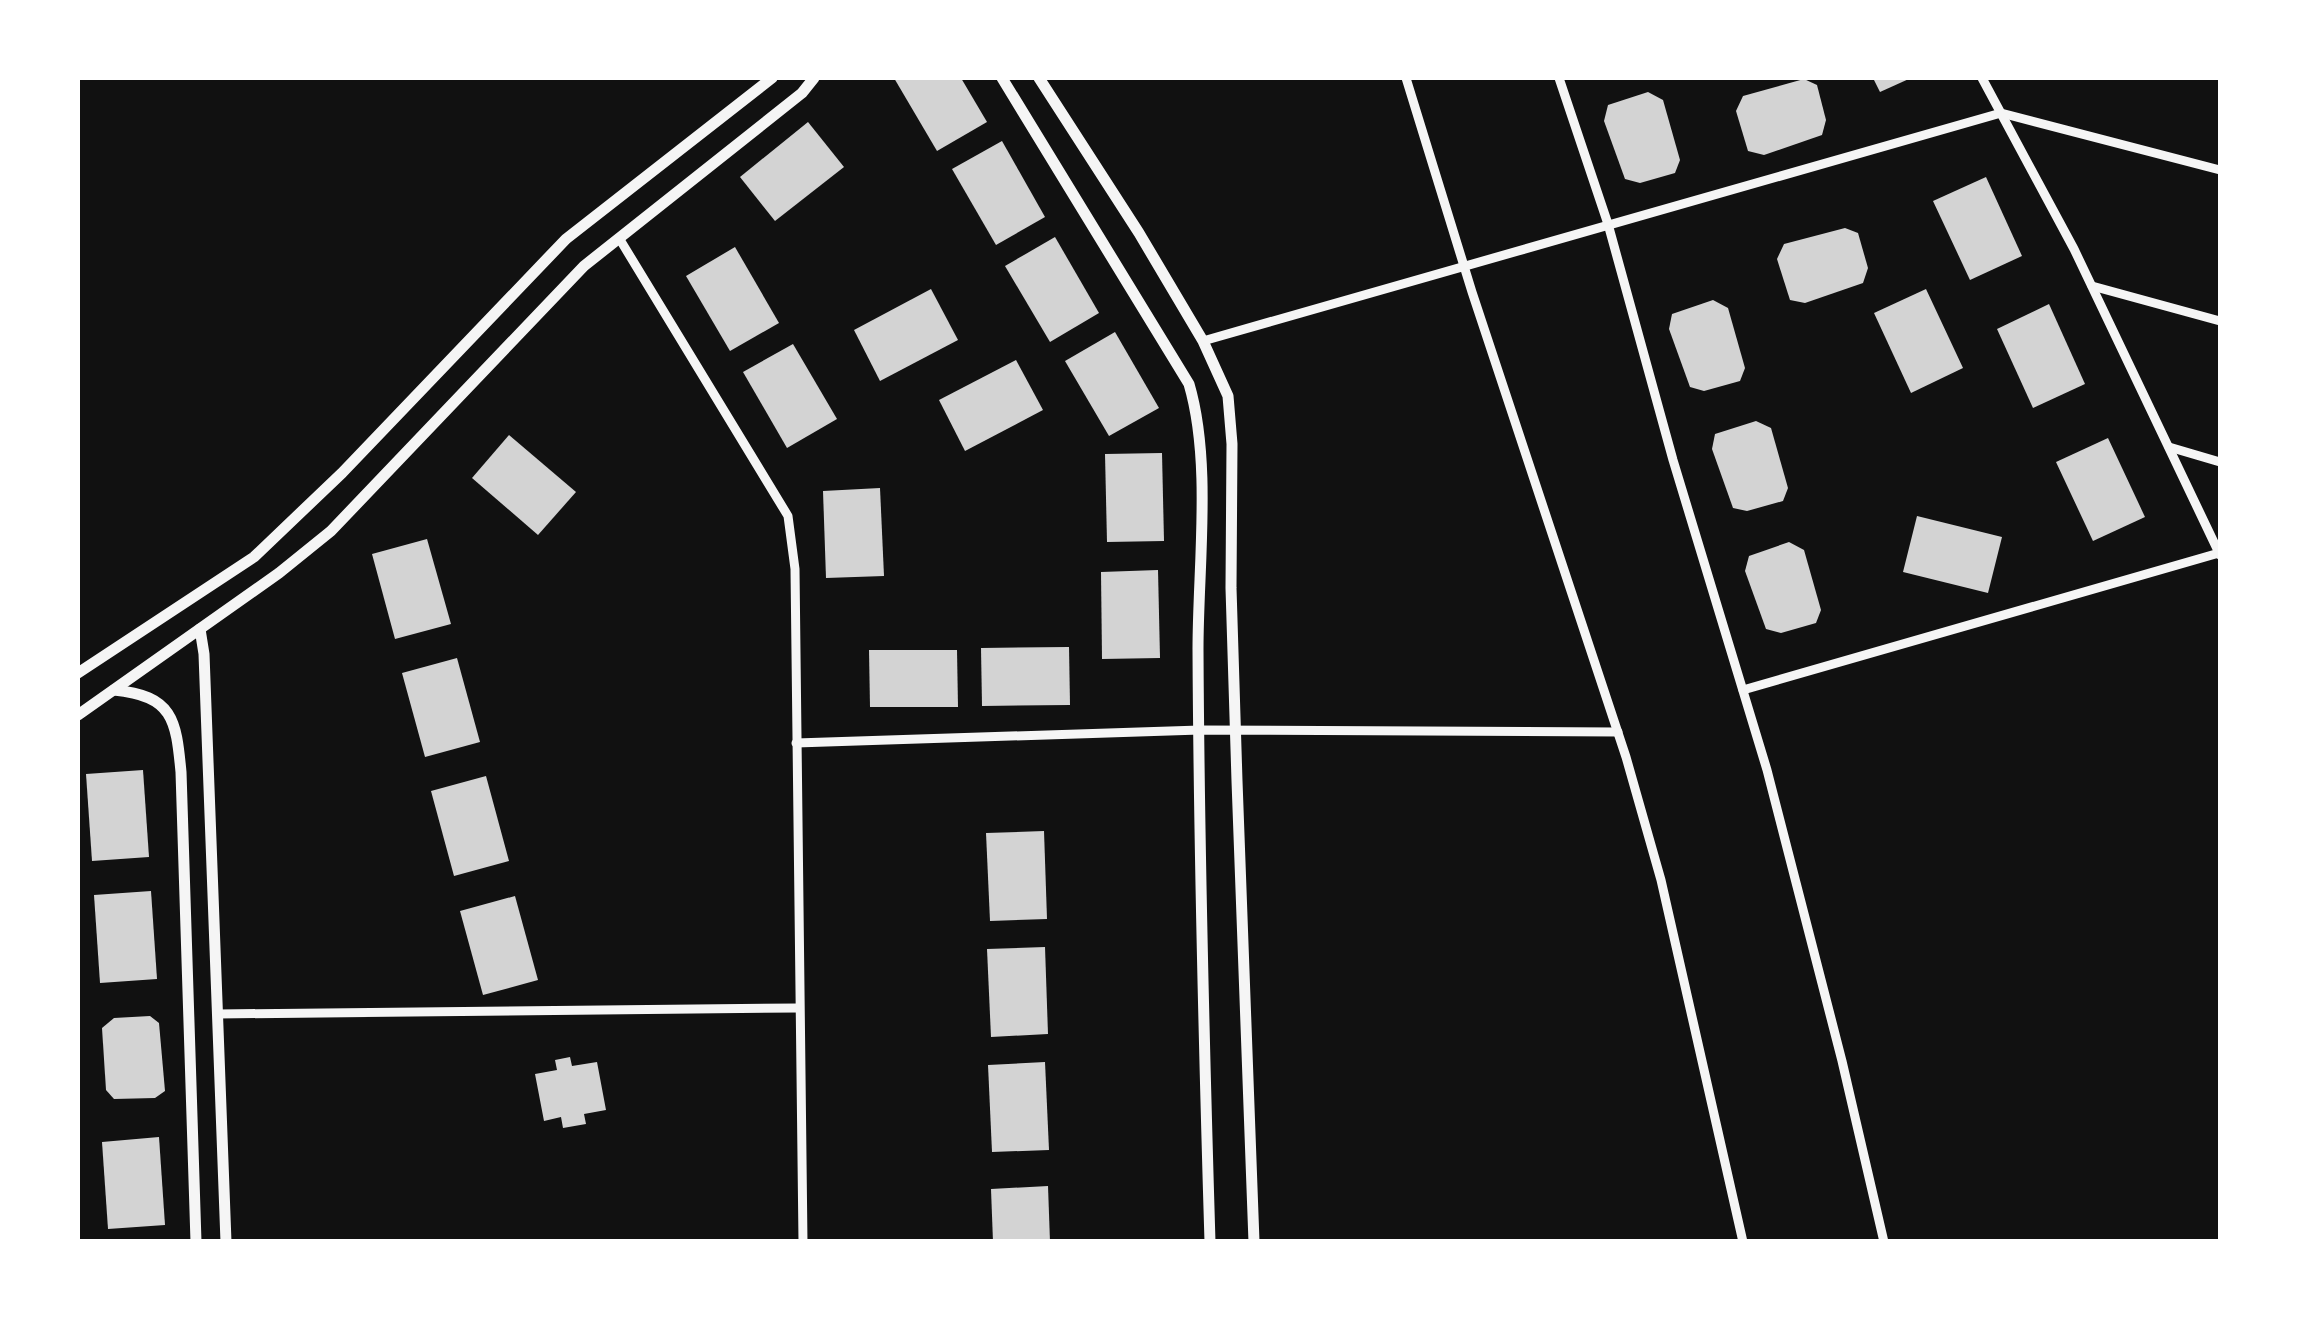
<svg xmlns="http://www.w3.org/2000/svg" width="2298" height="1319" font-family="'Noto Sans',sans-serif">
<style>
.building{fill:#d3d3d3}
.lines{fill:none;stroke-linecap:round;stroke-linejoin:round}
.minor{stroke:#f5f5f5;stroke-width:9}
.tertiary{stroke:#f5f5f5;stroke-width:11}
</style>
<rect width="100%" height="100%" fill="#111"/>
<g class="building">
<path d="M894,78H961L987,122L937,151Z"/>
<path d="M1873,78H1911L1880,92Z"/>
<path d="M1804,79L1817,85L1826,120L1822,135L1764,155L1748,151L1736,111L1743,96Z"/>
<path d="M1648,92L1663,100L1680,160L1675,173L1640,183L1625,179L1604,121L1608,105Z"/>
<path d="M808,122L844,167L775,221L740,177Z"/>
<path d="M1002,141L1045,217L996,245L952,169Z"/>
<path d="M1986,177L2022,256L1970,280L1933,201Z"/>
<path d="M1845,228L1858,233L1868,268L1863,283L1805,303L1790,300L1777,259L1784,244Z"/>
<path d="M1055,237L1099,313L1050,342L1005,266Z"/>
<path d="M735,247L779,323L730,351L686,276Z"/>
<path d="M931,289L958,340L880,381L854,330Z"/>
<path d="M1926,289L1963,368L1911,393L1874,313Z"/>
<path d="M1713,300L1728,308L1745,368L1740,381L1704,391L1690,387L1669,329L1672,314Z"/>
<path d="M2049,304L2085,384L2033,408L1997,329Z"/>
<path d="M1115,332L1159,408L1109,436L1065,361Z"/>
<path d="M793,344L837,419L787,448L743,372Z"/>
<path d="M1016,360L1043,410L965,451L939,400Z"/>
<path d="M1756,421L1771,428L1788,488L1783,501L1747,511L1733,508L1712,449L1715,434Z"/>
<path d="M509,435L576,492L538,535L472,478Z"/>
<path d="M2108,438L2145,517L2093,541L2056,462Z"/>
<path d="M1162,453L1164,541L1107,542L1105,454Z"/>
<path d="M880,488L884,576L826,578L823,491Z"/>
<path d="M1917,516L2002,537L1988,593L1903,572Z"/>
<path d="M427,539L451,624L395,639L372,554Z"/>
<path d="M1789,542L1804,550L1821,610L1816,623L1781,633L1766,629L1745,571L1749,556Z"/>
<path d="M1158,570L1160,658L1102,659L1101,572Z"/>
<path d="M1069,647L1070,705L982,706L981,648Z"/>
<path d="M869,650H957L958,707H870Z"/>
<path d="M457,658L480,742L425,757L402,673Z"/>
<path d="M143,770L149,857L92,861L86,774Z"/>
<path d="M486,776L509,861L454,876L431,791Z"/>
<path d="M1044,831L1047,919L990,921L986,833Z"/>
<path d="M151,891L157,979L100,983L94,895Z"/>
<path d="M515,896L538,980L483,995L460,911Z"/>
<path d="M1045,947L1048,1034L991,1037L987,949Z"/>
<path d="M150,1016L159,1023L165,1091L155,1098L114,1099L106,1090L102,1028L114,1018Z"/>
<path d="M570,1057L572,1066L597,1062L606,1110L584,1114L586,1124L563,1128L561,1117L544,1121L535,1074L557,1070L555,1060Z"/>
<path d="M1045,1062L1049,1150L992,1152L988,1065Z"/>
<path d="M159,1137L165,1225L108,1229L102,1142Z"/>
<path d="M1048,1186L1050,1242H993L991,1189Z"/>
</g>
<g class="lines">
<g class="minor">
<path d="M1406,78L1472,292L1626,757L1661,880L1743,1242"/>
<path d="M1559,78L1608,224L1673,460L1767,770L1842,1061L1884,1242"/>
<path d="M1982,78L2074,249L2220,555"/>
<path d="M619,238L788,516L795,569L803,1242"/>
<path d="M2092,286L2220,321"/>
<path d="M1203,341L2001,113L2220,170"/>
<path d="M2169,447L2220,462"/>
<path d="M1743,690L2219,553"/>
<path d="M796,743L1200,730L1618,732"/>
<path d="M218,1014L798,1008"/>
</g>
<g class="tertiary">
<path d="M1002,78L1189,384C1212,462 1198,567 1198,649C1199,846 1204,1044 1210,1242"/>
<path d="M1039,78L1139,233L1203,341L1228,396L1232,444L1231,588L1237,781L1254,1242"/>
<path d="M200,629L204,654L226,1242"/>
<path d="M78,673L254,557L342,473L566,239L772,78"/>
<path d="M114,690C173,696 176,719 181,772L196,1242"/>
<path d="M78,715L279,573L331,531L584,266L802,93L814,78"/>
</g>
</g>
<rect width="2298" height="1319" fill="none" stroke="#ffffff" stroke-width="160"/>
</svg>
